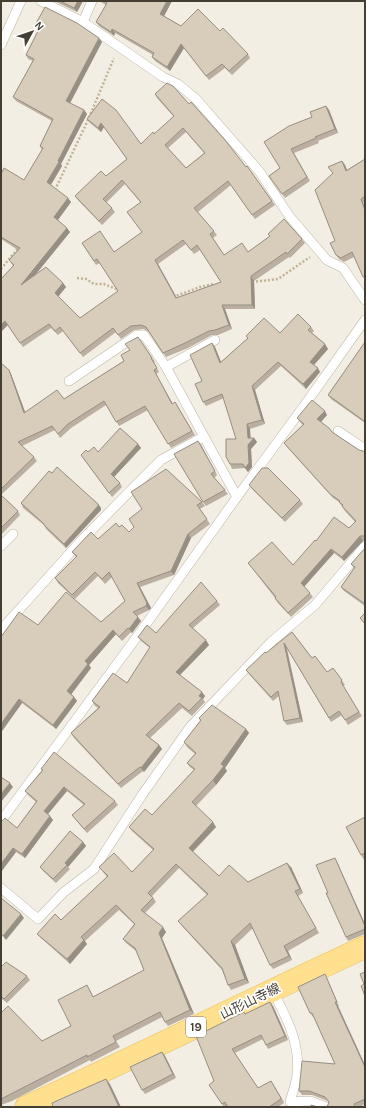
<svg xmlns="http://www.w3.org/2000/svg" width="366" height="1108" font-family="Karla,'Noto Sans JP',sans-serif">
<style>
.lines{fill:none;stroke-linecap:round;stroke-linejoin:round}
.service-casing{stroke:#beb6a5;stroke-width:10}
.primary-casing{stroke:#eabf59;stroke-width:23}
.path{stroke:#c1b295;stroke-width:2.5;stroke-dasharray:2 2;stroke-linecap:butt}
.service{stroke:#fff;stroke-width:9}
.primary{stroke:#ffe08f;stroke-width:22}
.wall{fill:#baafa1;fill-rule:evenodd}
.shaded-wall{fill:#978f83}
.building{fill:#d8ccbb;stroke:#978f83;fill-rule:evenodd}
.labels{text-anchor:middle;dominant-baseline:central;stroke-width:3.5;stroke-linejoin:round;paint-order:stroke}
.shield{fill:#fff;stroke:#7c7870;stroke-width:1}
.shield-label{font-size:12px;font-weight:bold;fill:#443e33}
.street-label{font-size:13px;fill:#443e33;stroke:#fff}
</style>
<rect width="100%" height="100%" fill="#f3eee3"/>
<g class="lines">
<defs>
<g id="service">
<path d="M41,1L83,22L163,77L178,84L196,99L259,171L290,217L327,260L343,268L365,300"/>
<path d="M83,22L92,1"/>
<path d="M1,45L21,1"/>
<path d="M166,367L215,340"/>
<path d="M69,381L137,335H144L166,367L237,497"/>
<path d="M338,431L365,449"/>
<path d="M1,546L13,534"/>
<path d="M1,630L78,544L137,484L161,460L203,437"/>
<path d="M1,821L139,634L237,497L304,406L365,320"/>
<path d="M1,888L38,919L64,892L94,869L142,795L190,727L271,642L315,605L365,546"/>
<path d="M272,990C286,1016 301,1044 297,1075C296,1084 292,1094 290,1102L310,1101L326,1107"/>
</g>
<path id="primary" d="M26,1107C140,1055 252,999 365,947"/>
</defs>
<use href="#service" class="service-casing"/>
<use href="#primary" class="primary-casing"/>
<g class="path">
<path d="M55,190L88,120L114,58"/>
<path d="M1,269L19,247"/>
<path d="M77,278L86,279L94,284H104L119,290"/>
<path d="M252,282L278,279L310,257"/>
<path d="M173,297L200,287L214,284"/>
</g>
<use href="#service" class="service"/>
<use href="#primary" class="primary"/>
</g>
<g class="wall">
<path d="M54,1H83L77,12Z"/>
<path d="M99,1H172L164,16L181,26L220,31L248,54L250,58L232,75L225,68L209,80L184,48L170,71L155,61L152,57L153,55L115,33L114,36L99,26L96,22L106,5Z"/>
<path d="M34,27L102,42L70,103L84,110L87,114L61,164L62,166L51,185L71,202L58,220L70,232L35,275L63,283L66,287L58,296L80,318L118,291L100,263L96,265L82,243L114,252L142,232L140,202L125,184L106,203L112,208L115,212L102,225L78,200L75,196L106,176L127,159L104,127L101,132L90,123L87,119L141,144L154,134L174,117L157,98L155,94L246,167L247,166L275,205L255,219L231,185L198,212L217,235L213,238L224,255L248,252L270,236L268,234L302,239L305,243L290,258L289,257L254,281L255,309H225L232,329L218,335H212L188,348L166,357L149,332L144,329L134,330L121,339L116,332L83,357L63,331L58,335L51,328L23,347L8,325L13,266L9,260L18,250L1,239V174L24,180L42,150L40,146L52,121L16,101L13,97L33,61L28,59L26,55L38,31ZM186,132L204,153L186,168L168,148ZM186,244L194,254L200,250L221,282L177,298L158,264Z"/>
<path d="M326,106L329,110L338,133L318,141L319,143L294,153L310,181L285,198L269,176L280,168L312,117Z"/>
<path d="M365,159V202L363,203L365,207V280L354,257L344,262L339,259L336,255L333,173L328,167L342,161L345,165L347,170Z"/>
<path d="M311,327L314,331L312,333L325,344L328,349L314,365L320,372L306,389L281,366L255,390L265,424L250,429V438H254L257,442L251,449L252,467L248,472L245,468L232,469L230,464L236,439L224,398L206,406L203,402L202,381L212,343L215,347L221,362L248,338L246,336L280,333Z"/>
<path d="M138,337L155,362H154L159,372L156,374L173,404L175,402L195,435L171,448L148,410L119,426L106,405L71,428L60,438L55,430L22,446L34,457L37,461L1,495L18,511L20,515L1,535V363L9,370L11,374L25,412L64,399L124,361L129,350Z"/>
<path d="M365,342V423L331,399L328,395Z"/>
<path d="M327,415L321,422L332,432L359,450L365,452V540L363,541L344,561L334,553L304,586L313,597L291,617L277,602L275,598L248,563L293,565L316,541L349,528L355,522L345,511L339,502L333,498L287,447L284,443L303,425L300,422L297,418Z"/>
<path d="M138,444L141,448L114,477L120,483L122,487L112,497L81,455L88,452H98Z"/>
<path d="M201,445L217,475L214,478L228,494L206,506L203,502Z"/>
<path d="M52,473L98,504L101,508V510L66,548L46,529L44,525L23,508L21,503Z"/>
<path d="M249,485L300,500L303,504L285,522L252,489Z"/>
<path d="M202,502L205,506L200,509L210,524L191,538L174,575L140,587L151,608L149,610L137,616L141,621L132,633L131,632L122,641L116,634L89,665L91,668L71,694L74,697L77,701L56,729L22,703L2,731L1,730V637L38,625L101,622L125,601L112,577L105,584L98,576L75,599L58,583L55,578L76,557L72,552L98,539L119,527L129,532Z"/>
<path d="M365,548V606L344,591L341,587L354,568L351,564Z"/>
<path d="M217,601L220,605L193,628L209,645L180,675L205,696L203,699L205,702L192,716L182,708L150,738L159,745L162,749L144,772L143,771L121,788L74,738L71,733L98,708L95,706L92,701L127,683L150,648L141,641L138,637L156,633Z"/>
<path d="M292,632L312,658L327,672L333,668L345,685L343,686L362,716L348,725L342,715L331,722L287,648L303,722L287,725L284,721L279,696L273,701L249,674L246,670Z"/>
<path d="M199,718L246,729L249,733L225,768L227,771L216,785L196,806L216,827L193,852L219,876L248,882L291,867L303,893L298,896L319,933L288,951L292,960L273,969L270,965L253,928L235,945L249,983L231,990L228,985L222,970L182,926L178,921L207,895L179,868L152,896L156,902L145,913L166,932L162,938L194,1014L168,1026L165,1022L162,1017L116,1041L120,1047L91,1062L90,1060L12,1101L1,1105V1013L42,1041L71,1026L90,990L93,997L144,970L136,951L126,943L123,939L134,924L119,910L85,941L87,944L70,964L41,938L37,934L61,920L107,877L99,867L132,872L153,850L132,831L129,827L152,815L194,770L190,767L187,763L195,754L187,747L184,742L200,721Z"/>
<path d="M41,769L115,801L118,805L87,833L72,815L84,805L67,791L48,814L53,820L25,858L16,852L1,872L17,828L36,802L28,795L25,791L42,770Z"/>
<path d="M365,817V859L364,860L361,855Z"/>
<path d="M83,842L86,846L68,867L70,869L56,883L43,871L40,867Z"/>
<path d="M337,862L365,924V934L348,941L346,937L328,893Z"/>
<path d="M1,967L27,976L30,980L7,1003L1,998Z"/>
<path d="M327,978L339,1006H338L365,1065V1104L360,1107H327L329,1103L328,1101L312,1095H302L299,1091L335,1064L314,1017H313L310,1013Z"/>
<path d="M273,1006L288,1040L268,1049L263,1039L235,1053L258,1088L271,1081L284,1102V1103L278,1107H228V1106L224,1107L209,1085L214,1081L245,1014Z"/>
<path d="M162,1052L165,1056L176,1078L145,1094L142,1090Z"/>
</g>
<g class="shaded-wall">
<path d="M78,1H83L77,12L74,8Z"/>
<path d="M167,1H172L163,18L160,14Z"/>
<path d="M112,29L115,33L114,36L111,32Z"/>
<path d="M99,38L102,42L69,105L66,101Z"/>
<path d="M181,44L184,48L170,71L167,67Z"/>
<path d="M326,106L329,110L338,133L335,129Z"/>
<path d="M84,110L87,114L61,164L62,166L50,186L47,182Z"/>
<path d="M101,123L104,127L101,132L98,128Z"/>
<path d="M342,161L345,165L349,175L346,171Z"/>
<path d="M68,198L71,202L57,221L54,217Z"/>
<path d="M361,199L365,207V210Z"/>
<path d="M67,228L70,232L24,289L21,285Z"/>
<path d="M155,260L158,264L179,302L176,298Z"/>
<path d="M251,276L254,281L255,309L252,305Z"/>
<path d="M63,283L66,287L58,297L55,293Z"/>
<path d="M222,305L225,309L232,329L229,325Z"/>
<path d="M5,321L8,325L1,332V325Z"/>
<path d="M212,343L215,347L223,367L220,363Z"/>
<path d="M325,344L328,349L313,366L310,362Z"/>
<path d="M318,368L320,372L306,389L303,384Z"/>
<path d="M9,370L11,374L27,417L24,413Z"/>
<path d="M154,370L156,374L175,408L172,404Z"/>
<path d="M252,386L255,390L265,424L262,420Z"/>
<path d="M325,411L327,415L320,423L317,419Z"/>
<path d="M247,424L250,429L251,442L254,438L257,442L251,449L252,467L248,472L245,468L248,438Z"/>
<path d="M198,441L201,445L217,475L215,471Z"/>
<path d="M138,444L141,448L113,478L111,474Z"/>
<path d="M98,504L101,508V510L66,548L64,544Z"/>
<path d="M188,534L191,538L174,575L171,571Z"/>
<path d="M360,536L363,541L344,561L342,557Z"/>
<path d="M331,549L334,553L304,587L301,583Z"/>
<path d="M137,583L140,587L151,608L149,610L146,606Z"/>
<path d="M138,617L141,621L132,633L129,629Z"/>
<path d="M113,630L116,634L89,665L91,668L70,696L67,691L85,661Z"/>
<path d="M206,640L209,645L179,676L176,672Z"/>
<path d="M284,643L286,647L303,722L300,718Z"/>
<path d="M202,692L205,696L203,699L199,696Z"/>
<path d="M74,697L77,701L56,729L53,725Z"/>
<path d="M19,699L22,703L2,731L1,730V724Z"/>
<path d="M246,729L249,733L225,768L227,771L216,785L213,780L221,764Z"/>
<path d="M159,745L162,749L144,772L141,768Z"/>
<path d="M10,783L13,787L1,802V794Z"/>
<path d="M64,787L67,791L47,815L44,811Z"/>
<path d="M50,816L53,820L25,858L22,854Z"/>
<path d="M213,822L216,827L192,852L189,848Z"/>
<path d="M83,842L86,846L68,867L65,863Z"/>
<path d="M13,848L16,852L1,872V864Z"/>
<path d="M335,858L337,862L365,924V926Z"/>
<path d="M287,863L291,867L303,893L300,889Z"/>
<path d="M21,914L24,918L6,940L3,936Z"/>
<path d="M163,927L166,932L162,938L194,1014L190,1010L159,933Z"/>
<path d="M84,940L87,944L70,964L67,959Z"/>
<path d="M231,941L235,945L249,983L245,979Z"/>
<path d="M284,946L288,951L292,960L289,956Z"/>
<path d="M270,1002L273,1006L288,1040L285,1036Z"/>
<path d="M335,1002L338,1006L365,1065V1067Z"/>
<path d="M162,1052L165,1056L176,1078L173,1074Z"/>
<path d="M106,1079L110,1084L121,1107H119Z"/>
</g>
<g class="building">
<path d="M60,1H78L74,8Z"/>
<path d="M103,1H167L160,14L181,26L198,9L220,31L223,28L248,54L229,71L222,64L206,76L181,44L167,67L152,57L154,53L112,29L111,32L96,22L107,3Z"/>
<path d="M45,7L77,23L99,38L66,101L84,110L58,161L59,162L47,182L68,198L54,217L67,228L21,285L46,267L63,283L55,293L80,318L118,291L97,259L94,261L82,243L100,231L114,252L142,232L127,212L141,202L122,180L103,199L112,208L99,221L75,196L101,171L106,176L127,159L101,123L98,128L87,119L102,99L116,110L141,144L153,132L154,134L174,116L155,94L167,83L173,86L189,104L191,102L225,140L246,167L247,166L272,201L252,215L228,181L194,208L214,231L210,234L224,255L242,243L248,252L270,236L268,234L284,219L302,239L287,254L286,252L251,276L252,305H222L229,325L215,330L209,331L185,343L163,353L146,327L141,325L131,326L118,335L113,328L80,353L60,327L55,331L49,324L20,343L5,321L1,325V279L14,265L9,260L20,248L1,237V174L4,168L24,180L43,148L40,146L53,119L13,97L34,59L26,55L39,29L34,27ZM183,128L205,153L186,168L165,145ZM183,240L191,250L197,245L221,282L176,298L155,260Z"/>
<path d="M326,106L335,129L315,137L316,138L291,149L307,177L282,194L269,176L280,168L264,142L289,126L312,117L310,112Z"/>
<path d="M365,159V196L361,199L365,210V277H363L352,252L341,258L336,255L330,243L335,241L315,190L333,173L328,167L342,161L346,171Z"/>
<path d="M298,314L311,327L308,330L325,344L310,362L318,368L303,384L278,362L252,386L262,420L247,424L248,438H254L248,445L249,463L245,468L243,464H230L226,457V439H236L222,394L203,402L195,384L202,381L190,355L212,343L220,363L248,338L246,336L264,318L280,333Z"/>
<path d="M138,337L152,358H151L157,368L154,370L172,404L175,402L192,431L168,444L145,406L116,422L104,401L68,424L58,434L52,426L18,442L34,457L1,489V363L9,370L24,413L57,390L64,399L124,361L121,355L130,350L125,344Z"/>
<path d="M365,342V420L364,421L328,395Z"/>
<path d="M312,400L325,411L317,419L329,428L332,432L359,450L363,451L365,452V537L364,536H360L342,557L331,549L301,583L310,593L288,613L275,598L276,597L248,563L272,542L293,565L315,540L316,541L334,517L349,528L356,521L342,506L343,505L339,502L340,501L330,494L284,443L304,424L297,418Z"/>
<path d="M120,428L138,444L111,474L120,483L109,493L81,455L86,450L88,452L94,447L98,452Z"/>
<path d="M198,441L215,471L211,474L225,490L203,502L174,454Z"/>
<path d="M57,467L98,504V506L64,544L44,525V524L21,503L49,471L52,473Z"/>
<path d="M262,468H268L300,500L282,518L249,485Z"/>
<path d="M166,469L202,502L197,505L207,519L188,534L171,571L137,583L147,603L146,606L133,612L138,617L129,629L128,628L119,637L113,630L85,661L88,664L67,691L74,697L53,725L19,699L1,724V637L19,612L38,625L66,592L101,622L125,601L109,572L102,579L95,572L72,595L55,578L77,556L72,552L91,532L98,539L116,523L119,527L122,525L129,532L134,527L129,519L142,509L131,492Z"/>
<path d="M1,495L18,511L1,528Z"/>
<path d="M365,548V604L341,587L355,567L351,564Z"/>
<path d="M201,582L217,601L189,625L206,640L176,672L202,692L199,696L202,698L189,711L179,703L146,735L159,745L141,768L140,767L118,784L71,733L100,707L92,701L113,673L127,683L150,647L138,637L147,625L156,633Z"/>
<path d="M365,613V624L360,618Z"/>
<path d="M292,632L312,658L315,656L327,672L333,668L342,680L341,682L359,712L345,720L339,711L329,718L284,643L300,718L284,721L278,691L271,697L246,670L265,652L266,653Z"/>
<path d="M212,705L246,729L221,764L224,766L213,780L192,802L213,822L189,848L219,876L229,865L248,882L287,863L300,889L295,891L316,928L284,946L289,956L270,965L250,923L231,941L245,979L228,985L222,968L178,921L208,894L176,864L148,893L153,898L141,910L163,927L159,933L190,1010L165,1022L160,1012L113,1036L116,1042L87,1057V1055L1,1099V1013L8,1006L42,1041L71,1026L58,1000L87,985L93,997L144,970L135,948L123,939L135,924L116,905L81,937L84,940L67,959L37,934L55,914L61,920L108,876L99,867L114,853L132,872L154,849L129,827L145,809L152,815L195,769L187,763L196,753L184,742L201,720L199,718Z"/>
<path d="M54,752L115,801L84,829L72,815L85,804L64,787L44,811L50,816L22,854L13,848L1,864V822L5,818L17,828L37,801L25,791L43,770L41,769Z"/>
<path d="M1,777L10,783L1,794Z"/>
<path d="M365,817V853L361,855L346,827Z"/>
<path d="M70,831L83,842L65,863L67,865L53,879L40,867Z"/>
<path d="M335,858L365,926V929L346,937L326,893H328L316,865Z"/>
<path d="M1,898L21,914L3,936L1,935Z"/>
<path d="M6,962L27,976L4,999L1,996V967Z"/>
<path d="M365,972V996L361,986L364,984L360,974Z"/>
<path d="M325,974L337,1002H335L365,1067V1099L354,1104L355,1107H327L329,1102L325,1097L309,1091H299L302,1061L335,1064L312,1013H310L298,987Z"/>
<path d="M270,1002L285,1036L266,1045L261,1035L232,1049L258,1088L271,1081L281,1098V1099L269,1107H228L225,1102L222,1104L209,1085L214,1081L196,1036L244,1012L245,1014Z"/>
<path d="M162,1052L173,1074L142,1090L130,1067Z"/>
<path d="M106,1079L119,1107H53L52,1103Z"/>
<path d="M311,1105L318,1107H311Z"/>
</g>
<g class="labels">
<rect class="shield" x="186" y="1017" width="20" height="20" rx="3"/>
<g class="shield-label">
<text x="196" y="1027">19</text>
</g>
<g class="street-label">
<text transform="translate(250 1001) rotate(-26)">山形山寺線</text>
</g>
</g>
<rect width="366" height="1108" fill="none" stroke="#443e33" stroke-width="4"/>
<g transform="translate(32 32) rotate(50)" stroke="#ffffff" stroke-width="3" paint-order="stroke">
<path d="M0-3L7 15L0 10L-7 15Z" fill="#443e33"/>
<text y="-6" font-size="11" font-weight="bold" text-anchor="middle" fill="#443e33">N</text>
</g>
</svg>
